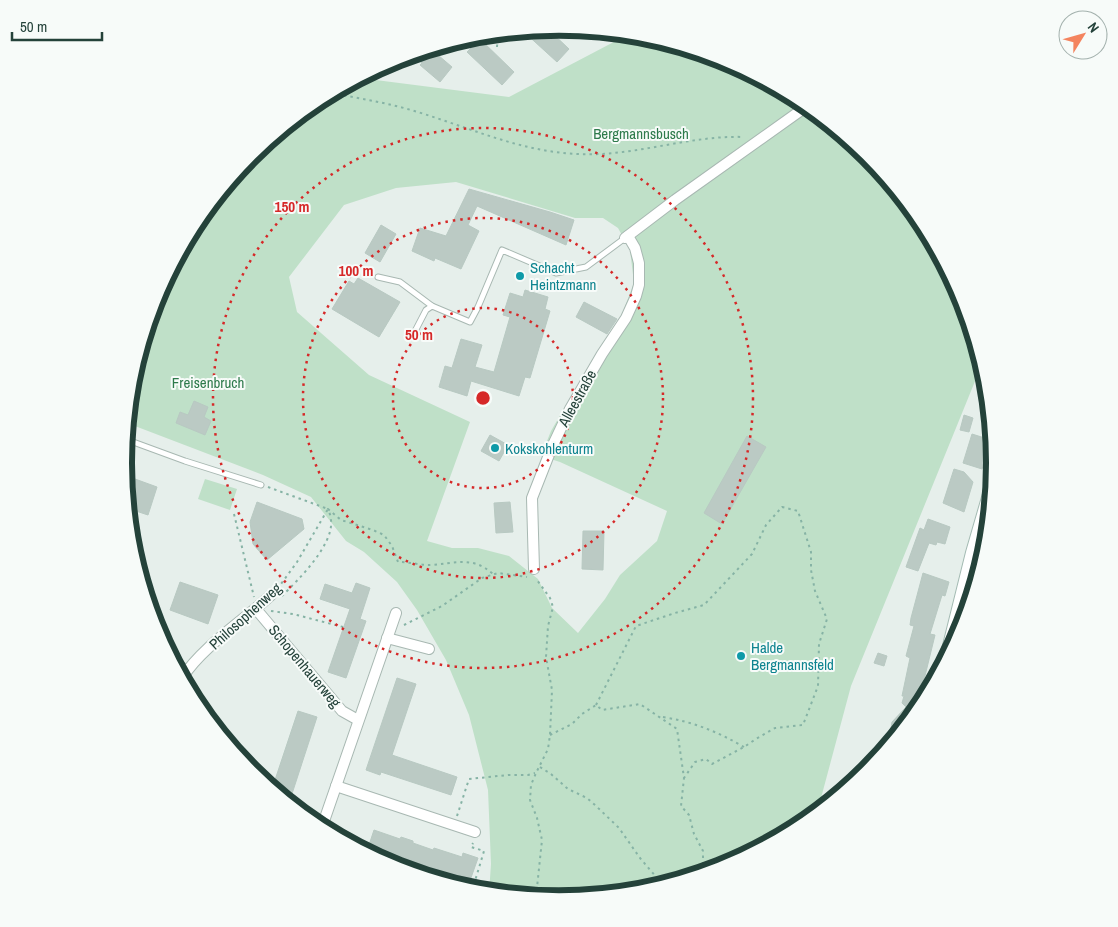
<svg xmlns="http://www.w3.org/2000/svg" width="1118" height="927" font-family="'Archivo Narrow',sans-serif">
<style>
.green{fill:#bfe0c8;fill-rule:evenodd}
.building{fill:#bbcac4;stroke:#b8c9c2}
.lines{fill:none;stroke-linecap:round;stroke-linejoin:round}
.lane-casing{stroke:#a8b8b2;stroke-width:7}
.street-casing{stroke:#a8b8b2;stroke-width:12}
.secondary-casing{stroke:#a4bbb3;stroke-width:16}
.path{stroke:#86b3a5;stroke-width:2;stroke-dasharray:2.5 4;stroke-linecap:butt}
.lane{stroke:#fff;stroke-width:5}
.street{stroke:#fff;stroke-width:10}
.secondary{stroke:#fff;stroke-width:14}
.ring{fill:none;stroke:#d62828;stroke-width:2.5;stroke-dasharray:2.5 5}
.culture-dot{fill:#0f9aa8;stroke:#f7fbf9;stroke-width:2}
.labels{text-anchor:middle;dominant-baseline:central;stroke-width:4;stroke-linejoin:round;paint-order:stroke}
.park-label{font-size:15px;fill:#2d7a4b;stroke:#f7fbf9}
.culture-label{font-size:15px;fill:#0d838f;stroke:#f7fbf9;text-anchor:start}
.street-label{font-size:15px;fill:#24423a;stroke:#f7fbf9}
.rim{fill:none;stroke:#24423a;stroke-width:6}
.centre{fill:#d62828;stroke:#f7fbf9;stroke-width:2.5}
.ring-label{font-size:15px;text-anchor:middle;font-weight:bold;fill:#d62828;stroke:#f7fbf9;stroke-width:4;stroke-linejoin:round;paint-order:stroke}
</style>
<rect width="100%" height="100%" fill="#e6efeb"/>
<g class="green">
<path d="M629,34L644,36L726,61L801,101L867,155L922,222L962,297L982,364L851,686L817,813L801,826L726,866L644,891L559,899L489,893L491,864L488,790L469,715L446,660L417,610L397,582L364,552L346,541L311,497L263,475L127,423L131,378L156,296L197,221L251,155L317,101L360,78L509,97ZM456,182L575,218H603L618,228L630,250L634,283L619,322L597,352L551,431L541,456L560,462L667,511L657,541L620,575L605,599L578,633L552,608L538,579L509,556L478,548H452L427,541L470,422L369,375L297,312L289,277L344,205L396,188Z"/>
<path d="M205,479L237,489L230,510L198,499Z"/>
</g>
<g class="building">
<path d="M548,29L569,49L557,62L523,31Z"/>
<path d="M480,39L514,72L502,85L467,52Z"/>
<path d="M431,49L452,67L440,82L420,65L422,63L412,55Z"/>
<path d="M469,189L550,212L574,220L566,245L477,206L468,225L479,231L461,269L435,258L434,261L412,251L420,228L446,236Z"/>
<path d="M381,225L396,234L380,262L365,253Z"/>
<path d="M358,278L400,302L379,337L332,309L349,281L354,284Z"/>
<path d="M525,290L548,297L545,309L550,311L530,378L525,377L519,396L471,381L467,396L439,387L445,366L452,368L461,339L482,345L475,367L494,372L510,317L503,315L510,293L523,297Z"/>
<path d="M584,302L617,319L607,334L576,317Z"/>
<path d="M194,401L208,407L204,417L211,421L205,435L176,423L180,412L188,415Z"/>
<path d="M964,415L973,418L969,432L960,430Z"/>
<path d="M972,434L991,440L982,469L963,463Z"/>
<path d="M490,435L508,445L499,461L481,451Z"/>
<path d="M747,436L766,447L722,524L704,513Z"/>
<path d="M954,469L964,472L973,482L964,512L943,503Z"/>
<path d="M124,475L157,487L148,515L133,510L134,507L127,505Z"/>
<path d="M257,502L302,519L304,529L267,560L253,544L250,522Z"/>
<path d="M510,502L513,532L496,533L494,503Z"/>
<path d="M928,519L950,527L945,544L937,542L936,545L929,543L918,571L906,567L920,528L924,530Z"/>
<path d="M583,531H604L603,570L582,569Z"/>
<path d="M923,573L949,582L945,596L942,595L930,634L935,635L924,680L919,708L888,746L892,722L906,707L902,703L904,696H902L910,658L906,656L914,626L910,625L911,618Z"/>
<path d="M180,582L218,595L208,624L170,610Z"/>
<path d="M356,583L370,588L360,619L366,621L346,678L328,672L350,609L320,599L325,584L352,593Z"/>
<path d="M878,653L887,656L884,666L874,663Z"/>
<path d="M397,678L416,684L392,755L457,777L451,795L381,772L380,775L366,770Z"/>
<path d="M298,711L317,717L289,803L272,789Z"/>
<path d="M374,830L400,839L401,837L413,841V843L433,850L434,848L462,857L463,853L478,858L467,889L453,885L455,878L368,848Z"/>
</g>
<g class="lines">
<defs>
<g id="lane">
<path d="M378,277L400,282L432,306"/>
<path d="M412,337L426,310L432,306L470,322L478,307L502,250L556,273L586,267L625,238"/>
<path d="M125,439L185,461L261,485"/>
</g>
<g id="street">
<path d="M625,238L675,200L807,106"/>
<path d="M534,569L532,498L552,447L570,409L602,354L626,318L636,296L639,285V263L635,248L628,236"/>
<path d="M256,609L342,711L358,720"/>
<path d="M387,638L429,649"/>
<path d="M173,661L186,671"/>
<path d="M182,678C203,646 243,621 271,595"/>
<path d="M336,786L475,832"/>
<path d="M324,821L396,613"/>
</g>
<path id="secondary" d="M947,658L973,553L993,484"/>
</defs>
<use href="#lane" class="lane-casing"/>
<use href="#street" class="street-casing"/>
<use href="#secondary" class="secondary-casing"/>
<g class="path">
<path d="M497,47L498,33"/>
<path d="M331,93C363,99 394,104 424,114C475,130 524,152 578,154C635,157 688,135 744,137"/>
<path d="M156,299L170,277L178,256"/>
<path d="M268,487L328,509L297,562L278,588"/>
<path d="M234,514L254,597"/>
<path d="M282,596C298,580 334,545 331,520C331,516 329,512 328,509L341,520L373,530L384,535L392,546L398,562C409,562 420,565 430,565C454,564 472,555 493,574"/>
<path d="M271,611L293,614L343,627"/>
<path d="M404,625L442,606L482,578L498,573L527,577"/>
<path d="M596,705L636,626L675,613L704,605L752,554L766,525L782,507L798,511L811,552V570L815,591L827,619L819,644L818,686L803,725L775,728L756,739L744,747L712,764L706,759L695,762L684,778"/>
<path d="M663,717C694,722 718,732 744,747"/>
<path d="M550,735L572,724L582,714L596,705L602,710L640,704L677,729L684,778L681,806L689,815L694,834L703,851V873"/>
<path d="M540,767L551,774L568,789L587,798L595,805L619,828L640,858L663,885"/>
<path d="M299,812L313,817"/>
<path d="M457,816L469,779L508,775H528L535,773"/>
<path d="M333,827L349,838L348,843"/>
<path d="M472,891L484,851L471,847L473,843"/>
<path d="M536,897L542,840L537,818L530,800L531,785L536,773L548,749L550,735L552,690L546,657L548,626L553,607L550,598L537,580"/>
</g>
<use href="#lane" class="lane"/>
<use href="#street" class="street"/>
<use href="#secondary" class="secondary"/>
</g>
<g class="ring">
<circle cx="483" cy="398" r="90"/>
<circle cx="483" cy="398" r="180"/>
<circle cx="483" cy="398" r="270"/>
</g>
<g class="culture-dot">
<circle cx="520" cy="276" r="5"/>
<circle cx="495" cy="448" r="5"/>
<circle cx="741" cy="656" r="5"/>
</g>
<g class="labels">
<g class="park-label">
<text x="641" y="133">Bergmannsbusch</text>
<text x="208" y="382">Freisenbruch</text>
</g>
<g class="culture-label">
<text x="530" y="267">Schacht<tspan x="530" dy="17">Heintzmann</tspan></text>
<text x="505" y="448">Kokskohlenturm</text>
<text x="751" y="647">Halde<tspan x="751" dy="17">Bergmannsfeld</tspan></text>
</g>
<g class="street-label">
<text transform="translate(577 398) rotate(-61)">Alleestraße</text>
<text transform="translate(245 616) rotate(-42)">Philosophenweg</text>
<text transform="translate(305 666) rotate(50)">Schopenhauerweg</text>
</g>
</g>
<path d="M0 0H1118V927H0ZM132 463a427 427 0 1 1 854 0a427 427 0 1 1-854 0Z" fill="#f7fbf9" fill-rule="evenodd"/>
<path class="rim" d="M132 463a427 427 0 1 1 854 0a427 427 0 1 1-854 0Z"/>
<circle cx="483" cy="398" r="8" class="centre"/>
<g class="ring-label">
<text x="292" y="212">150 m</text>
<text x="356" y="276">100 m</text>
<text x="419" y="340">50 m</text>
</g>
<g transform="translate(1083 35) rotate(53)"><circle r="24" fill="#f7fbf9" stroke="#a3b1ad"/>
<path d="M0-4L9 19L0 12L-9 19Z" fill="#f4845f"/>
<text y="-8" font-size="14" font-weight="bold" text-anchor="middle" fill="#24423a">N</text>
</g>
<path d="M12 32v8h90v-8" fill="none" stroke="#24423a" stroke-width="2.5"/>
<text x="20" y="32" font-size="15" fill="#24423a" stroke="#f7fbf9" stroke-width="4" paint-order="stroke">50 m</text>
</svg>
